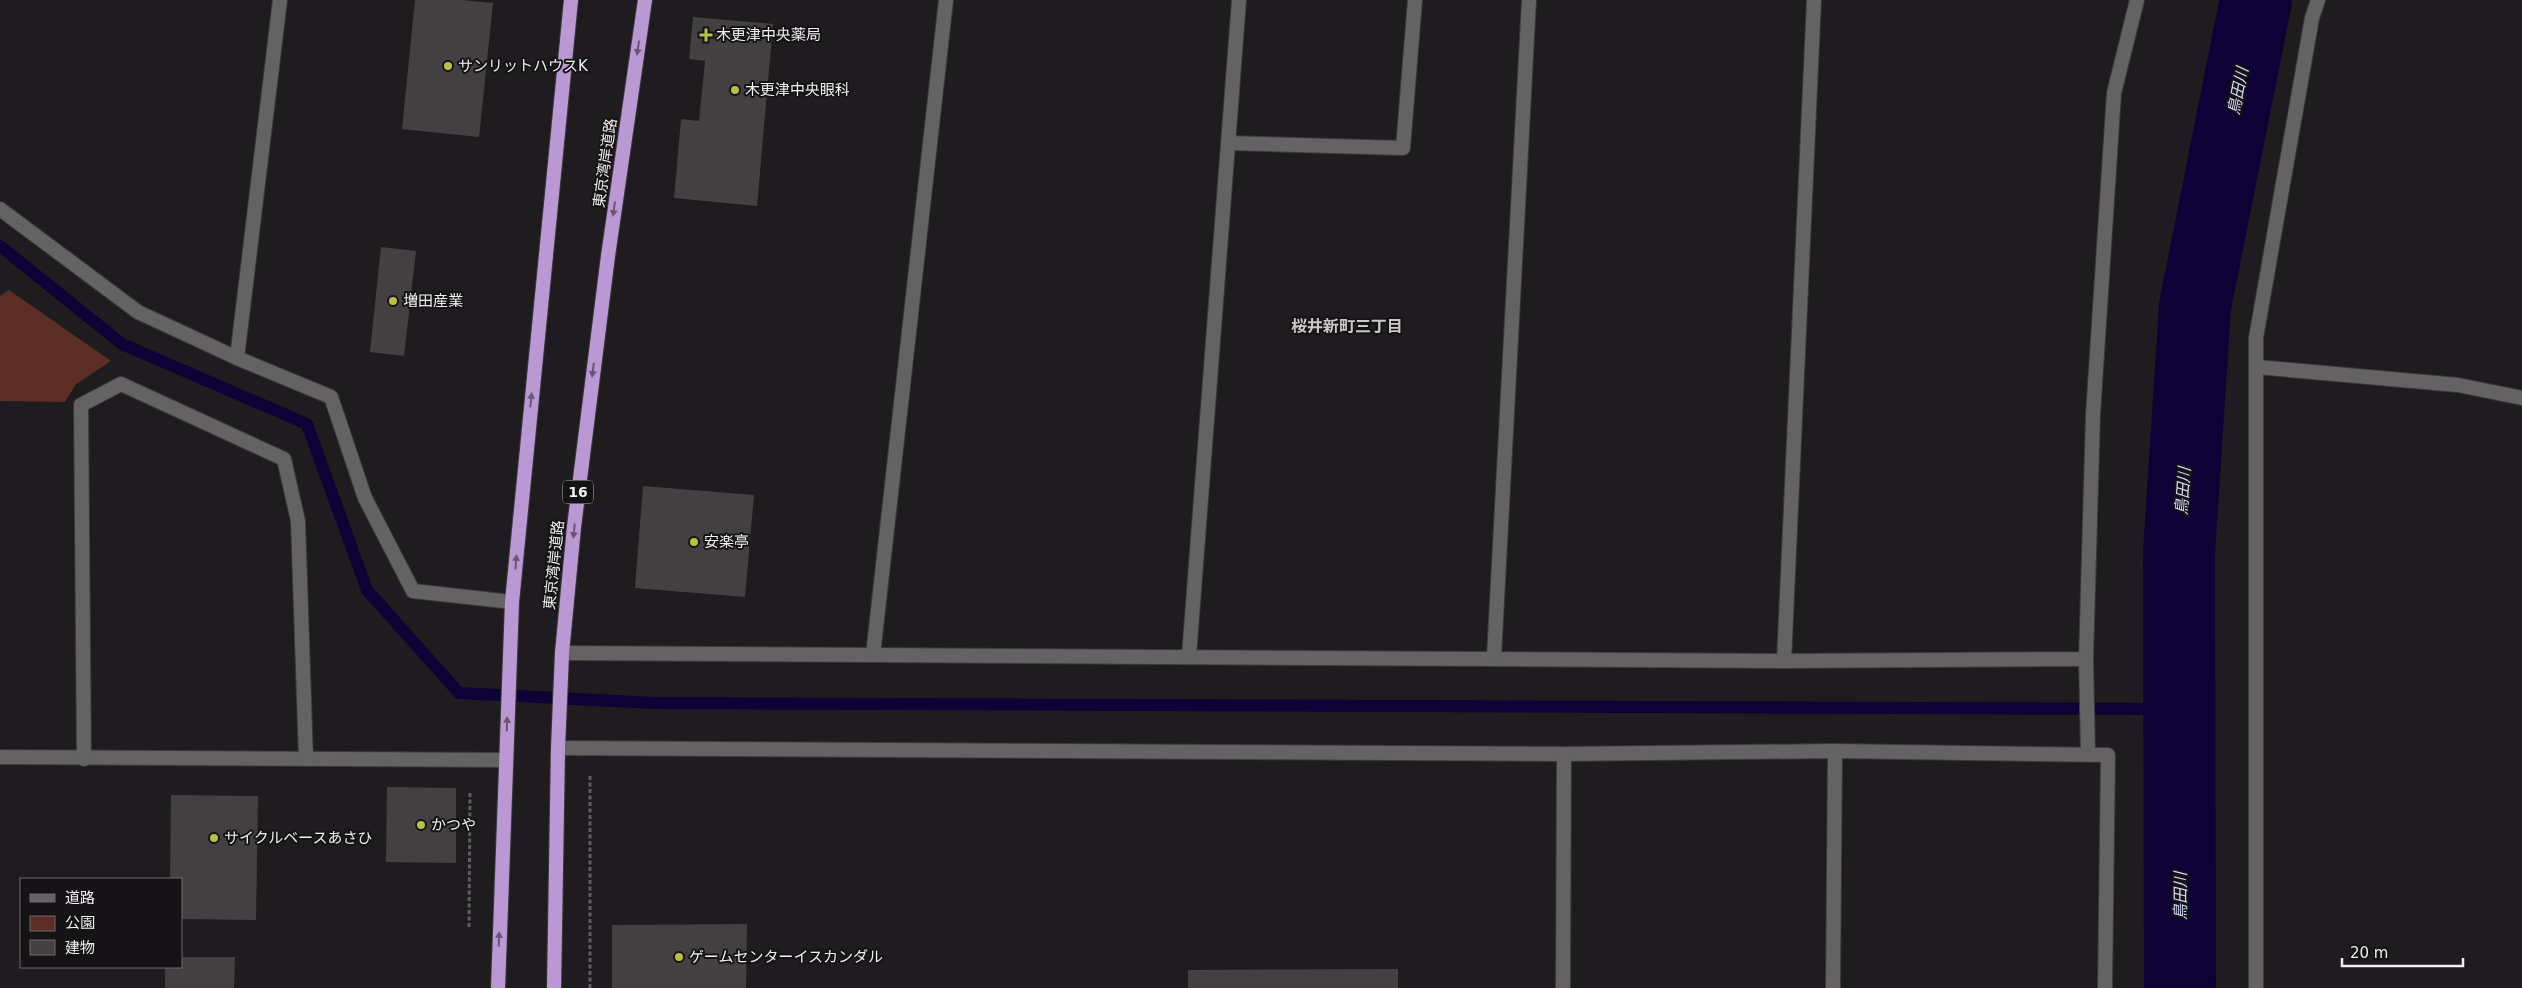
<svg xmlns="http://www.w3.org/2000/svg" width="2522" height="988" font-family="'DejaVu Sans','Noto Sans JP',sans-serif">
<style>
.green{fill:#5d2e26}
.lines{fill:none;stroke-linecap:round;stroke-linejoin:round}
.stream{stroke:#0d0135;stroke-width:12}
.river{stroke:#0d0135;stroke-width:72}
.building{fill:#434041}
.service-casing{stroke:#3b3a3b;stroke-width:16}
.minor-casing{stroke:#3b3a3b;stroke-width:16}
.trunk-casing{stroke:#3b3a3b;stroke-width:16}
.path{stroke:#5f5d5f;stroke-width:3;stroke-dasharray:4 2.5;stroke-linecap:butt}
.service{stroke:#646263;stroke-width:14}
.minor{stroke:#646263;stroke-width:14}
.trunk{stroke:#ba98d4;stroke-width:14}
.oneway{fill:#685674}
.poi-dot{fill:#bac045;stroke:#151315;stroke-width:2}
.labels{text-anchor:middle;dominant-baseline:central;stroke-width:4;stroke-linejoin:round;paint-order:stroke}
.shield{fill:#151315;stroke:#aeadae;stroke-width:1}
.shield-label{font-size:14px;font-weight:bold;fill:#f0eff0}
.poi-label{font-size:15px;fill:#f0eff0;stroke:#151315;text-anchor:start}
.street-label{font-size:15px;fill:#f0eff0;stroke:#151315}
.water-label{font-size:16px;font-style:italic;fill:#d7d9fd;stroke:#151315}
.neighbourhood-label{font-size:16px;font-weight:bold;fill:#cac7c9;stroke:#151315}
</style>
<rect width="100%" height="100%" fill="#1e1c1e"/>
<path class="green" d="M9,290L111,361L76,384L65,402L0,401V296Z"/>
<g class="lines">
<path class="stream" d="M0,246L122,344L307,424L367,590L459,693L654,703L2181,709"/>
<path class="river" d="M2180,988L2179,553L2195,306L2256,0"/>
</g>
<g class="building">
<path d="M415,0H461L493,3L479,137L402,129Z"/>
<path d="M693,17L773,24L757,206L674,198L681,119L699,121L705,61L689,59Z"/>
<path d="M381,247L416,251L404,356L370,352Z"/>
<path d="M643,486L754,495L745,597L635,588Z"/>
<path d="M387,787L456,788V863L386,862Z"/>
<path d="M171,795L258,796L256,920L181,919V879H170Z"/>
<path d="M747,924L746,988H612V925Z"/>
<path d="M181,957H235L234,988H165V967H181Z"/>
<path d="M1398,969V988H1188V970Z"/>
</g>
<g class="lines">
<defs>
<path id="service" d="M2257,367L2458,385L2522,398"/>
<g id="minor">
<path d="M1228,143L1403,148L1415,0"/>
<path d="M0,209L138,312L237,358L331,397L365,498L413,591L512,602"/>
<path d="M237,358L280,0"/>
<path d="M562,653L1784,661L2086,659L2093,415L2114,93L2137,0"/>
<path d="M873,655L946,0"/>
<path d="M1189,656L1239,0"/>
<path d="M1494,657L1529,0"/>
<path d="M2086,659L2088,754"/>
<path d="M1784,661L1814,0"/>
<path d="M558,748L1564,754L1835,751L2108,755L2105,988"/>
<path d="M0,757L506,760"/>
<path d="M84,759L81,405L121,384L284,459L298,521L306,759"/>
<path d="M1563,988L1564,754"/>
<path d="M1833,988L1835,751"/>
<path d="M2256,988V338L2312,18L2318,0"/>
</g>
<g id="trunk">
<path d="M498,988L512,602L571,0"/>
<path d="M554,988L558,748L562,653L574,527L608,256L645,0"/>
</g>
</defs>
<use href="#service" class="service-casing"/>
<use href="#minor" class="minor-casing"/>
<use href="#trunk" class="trunk-casing"/>
<g class="path">
<path d="M590,776V988"/>
<path d="M469,927L470,793"/>
</g>
<use href="#service" class="service"/>
<use href="#minor" class="minor"/>
<use href="#trunk" class="trunk"/>
</g>
<defs><path id="oneway-solid" d="M-6-.8H1V-3.2L6.5 0L1 3.2V.8H-6Z" transform="scale(1.25)"/></defs>
<g class="oneway">
<use href="#oneway-solid" transform="translate(638 48) rotate(98)"/>
<use href="#oneway-solid" transform="translate(614 209) rotate(98)"/>
<use href="#oneway-solid" transform="translate(593 370) rotate(97)"/>
<use href="#oneway-solid" transform="translate(531 400) rotate(-84)"/>
<use href="#oneway-solid" transform="translate(574 531) rotate(96)"/>
<use href="#oneway-solid" transform="translate(516 562) rotate(-85)"/>
<use href="#oneway-solid" transform="translate(507 724) rotate(-88)"/>
<use href="#oneway-solid" transform="translate(499 939) rotate(-88)"/>
</g>
<g class="poi-dot">
<path d="M703.5 27.5h5v5h5v5h-5v5h-5v-5h-5v-5h5z"/>
<circle cx="448" cy="66" r="5"/>
<circle cx="735" cy="90" r="5"/>
<circle cx="393" cy="301" r="5"/>
<circle cx="694" cy="542" r="5"/>
<circle cx="421" cy="825" r="5"/>
<circle cx="214" cy="838" r="5"/>
<circle cx="679" cy="957" r="5"/>
</g>
<g class="labels">
<rect class="shield" x="563" y="480.5" width="30" height="23" rx="4"/>
<g class="shield-label">
<text x="578" y="492">16</text>
</g>
<g class="poi-label">
<text x="716" y="35">木更津中央薬局</text>
<text x="458" y="66">サンリットハウスK</text>
<text x="745" y="90">木更津中央眼科</text>
<text x="403" y="301">増田産業</text>
<text x="704" y="542">安楽亭</text>
<text x="431" y="825">かつや</text>
<text x="224" y="838">サイクルベースあさひ</text>
<text x="689" y="957">ゲームセンターイスカンダル</text>
</g>
<g class="street-label">
<text transform="translate(605 163) rotate(-82)">東京湾岸道路</text>
<text transform="translate(554 565) rotate(-84)">東京湾岸道路</text>
</g>
<g class="water-label">
<text transform="translate(2238 91) rotate(-79)">鳥田川</text>
<text transform="translate(2183 491) rotate(-86)">鳥田川</text>
<text transform="translate(2180 896) rotate(-90)">鳥田川</text>
</g>
<g class="neighbourhood-label">
<text x="1347" y="326">桜井新町三丁目</text>
</g>
</g>
<rect x="20" y="878" width="162" height="90" fill="#151315" stroke="#6d6b6d"/>
<rect x="30" y="894" width="25" height="8" fill="#646263" stroke="#6d6b6d"/>
<text x="65" y="903" font-size="15" fill="#f0eff0">道路</text>
<rect x="30" y="916" width="25" height="15" fill="#5d2e26" stroke="#6d6b6d"/>
<text x="65" y="928" font-size="15" fill="#f0eff0">公園</text>
<rect x="30" y="940" width="25" height="15" fill="#434041" stroke="#6d6b6d"/>
<text x="65" y="953" font-size="15" fill="#f0eff0">建物</text>
<path d="M2342 958v8h121v-8" fill="none" stroke="#f0eff0" stroke-width="2.5"/>
<text x="2350" y="958" font-size="15" fill="#f0eff0" stroke="#151315" stroke-width="4" paint-order="stroke">20 m</text>
</svg>
